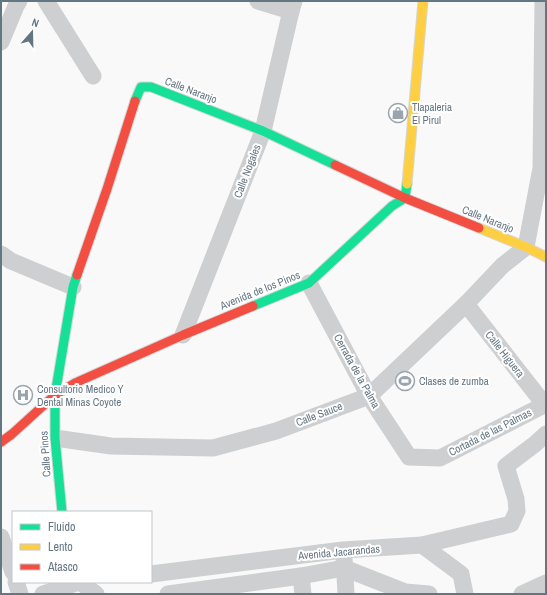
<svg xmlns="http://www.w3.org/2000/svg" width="547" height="595" font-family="'Archivo Narrow',sans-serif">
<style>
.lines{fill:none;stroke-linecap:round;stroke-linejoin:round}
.fast-casing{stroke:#d5d6d7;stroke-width:11}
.slow-casing{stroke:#d5d6d7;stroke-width:11}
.jam-casing{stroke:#d5d6d7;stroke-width:11}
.street{stroke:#cecfd0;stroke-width:17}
.fast{stroke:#16e098;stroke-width:9}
.slow{stroke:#ffcf43;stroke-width:9}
.jam{stroke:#f24e42;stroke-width:9}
.labels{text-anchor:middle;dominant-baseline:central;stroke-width:4;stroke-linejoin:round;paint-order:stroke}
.street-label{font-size:11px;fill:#657683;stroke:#fff}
.poi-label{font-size:11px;fill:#657683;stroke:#fff;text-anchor:start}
</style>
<rect width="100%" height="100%" fill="#f9f9f9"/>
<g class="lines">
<defs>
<g id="fast">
<path d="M135,101L141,87H151L263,131L335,165"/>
<path d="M253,306L309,283L392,206L405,198L407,184"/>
<path d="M62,512L55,438V395L73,287L77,275"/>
</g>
<g id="slow">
<path d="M407,184L423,1"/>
<path d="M479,228L526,247L546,257"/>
</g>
<g id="jam">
<path d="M335,165L405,198L479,228"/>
<path d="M77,275L107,189L135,101"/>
<path d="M1,442L12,434L55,395L75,383L183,335L253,306"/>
</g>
</defs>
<use href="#fast" class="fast-casing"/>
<use href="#slow" class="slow-casing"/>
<use href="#jam" class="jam-casing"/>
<g class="street">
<path d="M46,1L93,76"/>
<path d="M258,1L291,11"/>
<path d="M1,42L16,6L19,1"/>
<path d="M1,254L11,261L73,287"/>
<path d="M309,283L369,396L409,457L440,458L546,404"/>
<path d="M466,304L544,404"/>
<path d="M183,335L263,131L291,11L294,1"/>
<path d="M55,438L111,446L213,448L276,431L369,396L466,304L502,266L526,247L541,168L543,1"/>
<path d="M1,537L13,572"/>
<path d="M422,545L461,574L465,594"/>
<path d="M344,558L346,594"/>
<path d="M151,574L343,550L422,545L511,524L517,511L516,499L506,466L535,444L546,434"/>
<path d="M301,576L303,594"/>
<path d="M16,582L20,594"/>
<path d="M80,582L96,594"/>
<path d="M43,594L79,582"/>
<path d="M168,594L301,576L344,568L405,592L429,594"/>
<path d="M522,594L546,583"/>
</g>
<use href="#fast" class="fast"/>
<use href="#slow" class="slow"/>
<use href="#jam" class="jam"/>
</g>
<defs>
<symbol id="shop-ring" viewBox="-11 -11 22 22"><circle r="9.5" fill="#fff" stroke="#99a4ac" stroke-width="1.5"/><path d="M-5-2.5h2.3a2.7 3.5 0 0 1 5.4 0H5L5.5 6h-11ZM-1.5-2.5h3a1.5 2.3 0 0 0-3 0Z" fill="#99a4ac"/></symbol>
<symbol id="stadium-ring" viewBox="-11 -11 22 22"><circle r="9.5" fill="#fff" stroke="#99a4ac" stroke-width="1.5"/><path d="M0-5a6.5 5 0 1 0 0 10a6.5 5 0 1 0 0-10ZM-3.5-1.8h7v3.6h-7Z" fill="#99a4ac"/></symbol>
<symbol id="hospital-ring" viewBox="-11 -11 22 22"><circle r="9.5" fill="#fff" stroke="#99a4ac" stroke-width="1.5"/><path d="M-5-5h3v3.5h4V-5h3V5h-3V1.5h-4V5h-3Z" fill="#99a4ac"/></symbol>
</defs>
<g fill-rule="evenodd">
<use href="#shop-ring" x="387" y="102" width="22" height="22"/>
<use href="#stadium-ring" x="394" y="370" width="22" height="22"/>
<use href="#hospital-ring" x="12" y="384" width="22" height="22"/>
</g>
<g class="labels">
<g class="street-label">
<text transform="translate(191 90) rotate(21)">Calle Naranjo</text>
<text transform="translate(247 171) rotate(-69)">Calle Nogales</text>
<text transform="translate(488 219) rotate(22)">Calle Naranjo</text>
<text transform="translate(260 290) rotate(-22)">Avenida de los Pinos</text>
<text transform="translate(505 354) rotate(52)">Calle Higuera</text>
<text transform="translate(357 371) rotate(61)">Cerrada de la Palma</text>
<text transform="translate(319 414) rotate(-21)">Calle Sauce</text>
<text transform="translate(490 432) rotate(-27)">Cortada de las Palmas</text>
<text transform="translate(45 454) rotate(-94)">Calle Pinos</text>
<text transform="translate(339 552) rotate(-5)">Avenida Jacarandas</text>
</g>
<g class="poi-label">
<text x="412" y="107">Tlapaleria<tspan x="412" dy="13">El Pirul</tspan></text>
<text x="419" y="381">Clases de zumba</text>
<text x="37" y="389">Consultorio Medico Y<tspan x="37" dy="13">Dental Minas Coyote</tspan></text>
</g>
</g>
<rect width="547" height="595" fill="none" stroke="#657683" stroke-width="4"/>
<rect x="12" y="511" width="140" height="72" fill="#ffffff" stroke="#c1c8cd"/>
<rect x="20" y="524" width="20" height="6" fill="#16e098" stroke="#c1c8cd"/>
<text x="48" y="531" font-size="12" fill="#657683">Fluido</text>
<rect x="20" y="544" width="20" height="6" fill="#ffcf43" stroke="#c1c8cd"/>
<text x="48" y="551" font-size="12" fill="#657683">Lento</text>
<rect x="20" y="564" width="20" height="6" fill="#f24e42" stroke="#c1c8cd"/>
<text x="48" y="571" font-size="12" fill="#657683">Atasco</text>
<g transform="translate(32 32) rotate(20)" stroke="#ffffff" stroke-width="3" paint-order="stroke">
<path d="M0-3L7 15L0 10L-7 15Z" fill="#657683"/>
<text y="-6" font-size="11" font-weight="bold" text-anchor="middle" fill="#657683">N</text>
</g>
</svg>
